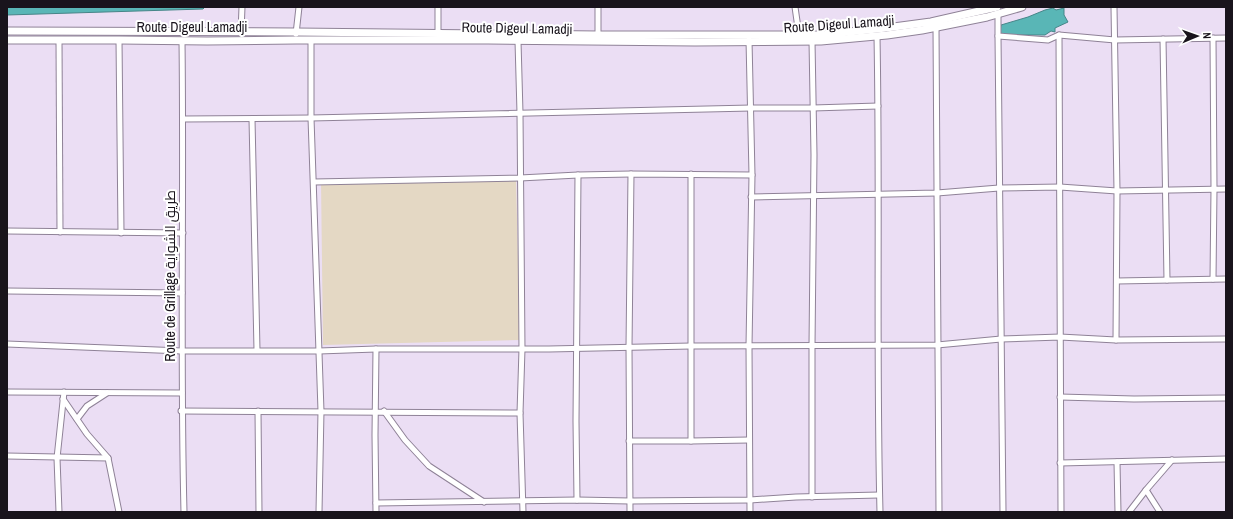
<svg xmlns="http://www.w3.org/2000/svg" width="1233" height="519" font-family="'Archivo Narrow',Cairo,sans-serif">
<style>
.commercial{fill:#e4d8c4}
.water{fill:#59b6b6;stroke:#468588}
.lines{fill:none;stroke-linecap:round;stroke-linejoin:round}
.minor-casing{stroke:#8f8297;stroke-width:7}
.major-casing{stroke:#8f8297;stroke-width:9}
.minor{stroke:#fff;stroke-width:5}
.major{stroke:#fff;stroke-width:7}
.labels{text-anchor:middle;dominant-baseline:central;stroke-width:4;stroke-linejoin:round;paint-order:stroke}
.street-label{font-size:14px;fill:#19141c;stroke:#fff}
</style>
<rect width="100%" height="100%" fill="#ebdef4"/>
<path class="commercial" d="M516,178L520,340L323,345L321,181Z"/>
<g class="water">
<path d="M7,7H205L203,9L7,15Z"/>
<path d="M1053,8L1056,10L1064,8V15L1068,22L1055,28V32L1051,31L1045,35H1001L1000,31L1001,25L1028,17L1045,10Z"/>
</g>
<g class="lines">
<defs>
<g id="minor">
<path d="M438,7V33"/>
<path d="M795,7L799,35"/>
<path d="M1114,7L1117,191L1116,340"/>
<path d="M998,14V36L1048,40L1059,35L1115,40L1226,38"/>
<path d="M936,27L939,512"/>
<path d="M241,32L242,7"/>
<path d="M296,34L299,7"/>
<path d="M598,35V7"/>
<path d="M1059,35L1061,512"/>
<path d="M877,36C880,195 876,353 880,512"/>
<path d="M998,36L1003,512"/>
<path d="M1213,38L1214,189L1213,279"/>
<path d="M1163,39L1167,280"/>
<path d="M59,40L60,232"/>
<path d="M119,40L121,233"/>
<path d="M311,40V118L321,411L319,512"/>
<path d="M749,40L752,175L749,346L750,512"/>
<path d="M182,41C184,198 180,355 184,512"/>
<path d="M518,41L520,113L522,349L520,413L523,512"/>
<path d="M183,119L311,118L751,108H813L878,106"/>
<path d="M252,119L257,350"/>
<path d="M691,174V441L749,440"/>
<path d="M314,182L520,178L578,175L631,174"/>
<path d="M751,197L937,193L999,188L1060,187L1117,191L1226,189"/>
<path d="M7,231L183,233"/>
<path d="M1117,281L1226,279"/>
<path d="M7,291L182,293"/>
<path d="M7,344L182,351H319L376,349H549L691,346L937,345L1001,339L1060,337L1116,340L1226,339"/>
<path d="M7,392L182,393"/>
<path d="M1060,397L1134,399L1226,398"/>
<path d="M63,399L87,434L108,458"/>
<path d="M181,411L520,413"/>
<path d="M258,411L259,512"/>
<path d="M384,411L405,440L429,466L484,502"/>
<path d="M77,419L87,406L107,393"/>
<path d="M629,441H691"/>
<path d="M7,456L108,458L119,512"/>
<path d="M1117,462L1118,512"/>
<path d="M1060,463L1226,459"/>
<path d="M1146,490L1160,512"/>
<path d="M812,497V346L814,155L812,41"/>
<path d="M577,500L576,421L578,175"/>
<path d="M376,503L577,500L630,501L750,500L796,497L879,495"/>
<path d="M59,512L57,458L64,392"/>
<path d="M376,512L375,435L376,349"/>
<path d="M630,512L629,347L631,174L752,175"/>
<path d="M1129,512L1146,490L1172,460"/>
</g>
<g id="major">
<path d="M7,31L296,32L598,35H821L886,28L931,22L997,7"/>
<path d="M7,40H119L207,41L296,40H488L695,42L821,41L887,35L922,30L987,17L1022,7"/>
</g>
</defs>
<use href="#minor" class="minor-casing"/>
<use href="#major" class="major-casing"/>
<use href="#minor" class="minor"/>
<use href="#major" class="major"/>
</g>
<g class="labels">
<g class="street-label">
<text transform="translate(839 24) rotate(-4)">Route Digeul Lamadji</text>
<text x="192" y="27">Route Digeul Lamadji</text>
<text transform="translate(517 28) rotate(1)">Route Digeul Lamadji</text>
<text transform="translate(170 276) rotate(-90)">Route de Grillage طريق الشواية</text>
</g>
</g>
<rect width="1233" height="519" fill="none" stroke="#19141c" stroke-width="16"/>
<g transform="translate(1197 36) rotate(88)" stroke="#ffffff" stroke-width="3" paint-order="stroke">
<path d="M0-3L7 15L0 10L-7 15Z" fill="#19141c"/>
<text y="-6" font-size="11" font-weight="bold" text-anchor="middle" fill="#19141c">N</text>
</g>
</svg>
